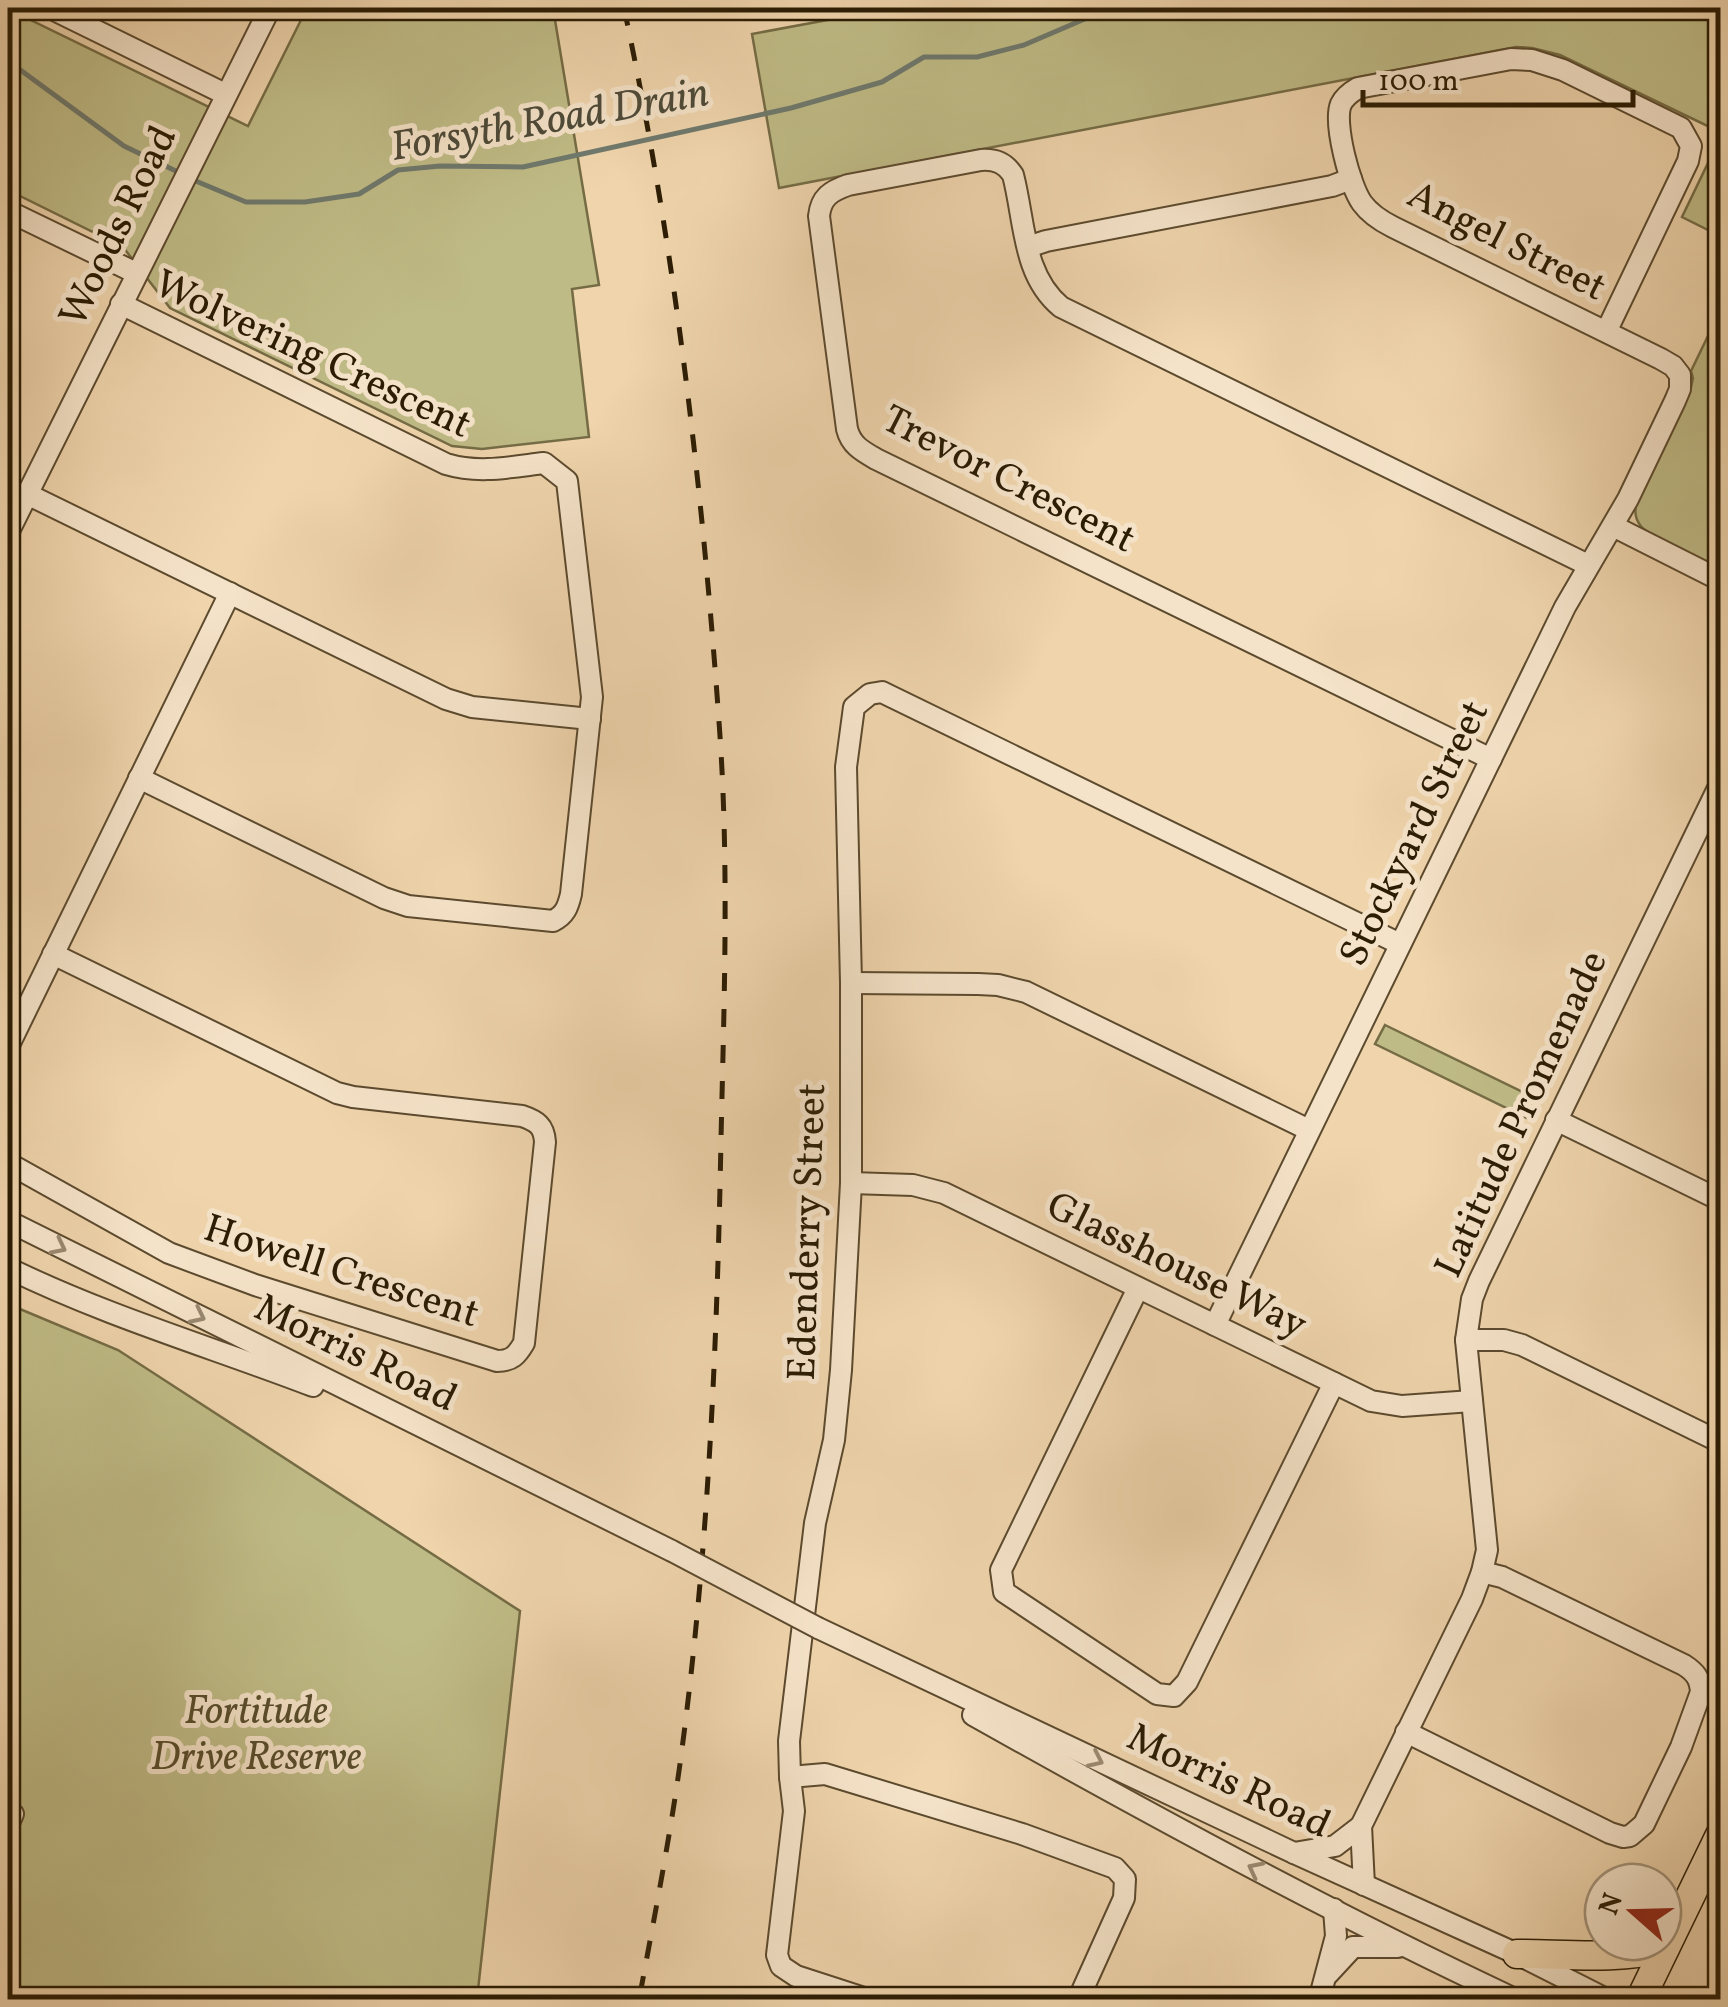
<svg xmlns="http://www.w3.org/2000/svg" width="1728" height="2007" font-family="Vollkorn,serif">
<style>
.green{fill:#bfbb86;stroke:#756c45;stroke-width:2.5}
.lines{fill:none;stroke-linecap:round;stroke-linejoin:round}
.stream{stroke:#6f796d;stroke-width:5}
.minor-casing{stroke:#5c4a2e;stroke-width:24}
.highway-casing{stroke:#2b1c04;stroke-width:31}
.minor{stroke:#f5e3c9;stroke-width:20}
.highway{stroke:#efd4ac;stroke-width:28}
.rail{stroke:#2b1c04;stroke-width:5;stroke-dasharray:18 18;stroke-linecap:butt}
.minor-bridge-casing{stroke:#5c4a2e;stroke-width:24;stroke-linecap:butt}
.minor-bridge{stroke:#f5e3c9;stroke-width:20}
.oneway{stroke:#9a8970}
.labels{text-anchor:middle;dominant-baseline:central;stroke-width:10;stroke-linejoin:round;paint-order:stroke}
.street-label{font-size:40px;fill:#2b1c04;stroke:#f5e3c9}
.park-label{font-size:40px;font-style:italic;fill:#574c2b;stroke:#f5e3c9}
.water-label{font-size:42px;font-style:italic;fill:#4d4a39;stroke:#f5e3c9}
</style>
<rect width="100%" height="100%" fill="#efd4ac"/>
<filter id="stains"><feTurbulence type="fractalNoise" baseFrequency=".002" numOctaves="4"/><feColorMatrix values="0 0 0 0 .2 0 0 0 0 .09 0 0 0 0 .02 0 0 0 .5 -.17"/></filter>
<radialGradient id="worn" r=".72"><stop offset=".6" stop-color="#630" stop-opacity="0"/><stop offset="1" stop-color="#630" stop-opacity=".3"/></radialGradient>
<g class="green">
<path d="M307,8H553L599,285L572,289L589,437L482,449L452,446L170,308L123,247L8,190V9L248,126Z"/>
<path d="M892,8H1720V132L1560,55L1532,48L1516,47L779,188L752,34Z"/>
<path d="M1720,138V236L1682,217Z"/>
<path d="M1720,311V567C1704,560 1648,538 1640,525C1632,514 1636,504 1640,493L1690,392L1693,378L1691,371Z"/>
<path d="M1385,1025L1539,1100L1529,1119L1375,1044Z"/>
<path d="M8,1304L118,1350L520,1611L477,1999H8Z"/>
</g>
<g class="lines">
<g class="stream">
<path d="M1172,8L1228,18L1324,8"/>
<path d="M8,64L19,69L124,146L182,174"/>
<path d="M191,179L246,202H305L359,194L398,170L440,166L523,167L791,108L882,82L924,57H977L1024,45L1094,15L1126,8"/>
</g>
<defs>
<g id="minor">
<path d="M50,8L225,94"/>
<path d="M8,211L136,273"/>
<path d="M1028,247L1046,241L1332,186L1351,179"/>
<path d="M121,304L446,464C479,474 511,467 544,463L567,481L592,697L571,894C568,907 565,915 553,921L408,906L384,898L139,778"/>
<path d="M27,494L446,699L472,707L590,719"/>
<path d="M1613,526L1720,580"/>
<path d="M8,533L270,8"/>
<path d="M1491,759L876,459C862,451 851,445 847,429L819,216C821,197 831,191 848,185L981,160C996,159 1005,163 1013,175C1025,220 1022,275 1061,307L1588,565"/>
<path d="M851,983L978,984L998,985L1026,992L1309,1130"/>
<path d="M8,1047L230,593"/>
<path d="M1556,1120L1720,1200"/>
<path d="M8,1163L169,1253L255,1285L497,1361C512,1361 517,1355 524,1343L545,1142C544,1126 537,1121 522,1116L353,1097L337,1093L53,954"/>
<path d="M851,1183L913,1185L944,1193L1371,1401L1402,1406L1472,1401"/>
<path d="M8,1221L672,1551"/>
<path d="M8,1268C106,1316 211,1347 313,1386"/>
<path d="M1138,1288L1001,1570L1004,1592L1157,1694L1174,1696L1187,1682L1334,1383"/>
<path d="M1215,1325L1565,607L1628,499L1675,401L1680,389V375L1673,366L1661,359L1393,227C1381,221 1370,214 1362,203C1350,186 1333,123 1341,104C1345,96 1351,92 1358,88L1511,59L1532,60L1563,70L1681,128L1691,146L1688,161L1606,332"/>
<path d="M1466,1340H1504L1522,1345L1720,1442"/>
<path d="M818,1628L1294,1853L1517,1954L1608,2000"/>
<path d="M973,1715C1151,1815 1331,1913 1517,2000"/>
<path d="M1406,1732L1610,1833L1623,1837L1630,1836L1644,1824L1681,1747L1701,1692C1700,1678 1695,1672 1684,1665L1502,1577L1482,1572"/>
<path d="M790,1777L825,1774L1022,1834L1115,1868L1125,1879L1124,1898L1078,2000"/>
<path d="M8,1811L13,1814L8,1825"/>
<path d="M1294,1853L1335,1846L1361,1826"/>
<path d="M1364,1885L1361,1826L1472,1599L1482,1572L1487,1550L1466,1340L1472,1299L1479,1281L1720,784"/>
<path d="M1328,1974L1353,1947H1398"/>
<path d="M870,2000L796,1976L781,1966L777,1955L794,1811L790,1777L789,1741L815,1523L834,1440L841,1370L851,1183V983L846,767L854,707L870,694L882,692L888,695L1400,944"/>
<path d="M1319,2000L1336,1936L1334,1909"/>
</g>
<g id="highway">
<path d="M1517,1954C1566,1954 1617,1960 1665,1948"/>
<path d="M1640,2000L1720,1835"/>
</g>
</defs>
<use href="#minor" class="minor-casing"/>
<use href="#highway" class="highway-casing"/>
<use href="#minor" class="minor"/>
<use href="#highway" class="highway"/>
<path class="rail" d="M624,8C675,247 703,492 720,736C729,870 724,1005 721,1139C717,1349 708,1562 679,1771C668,1848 653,1924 639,2000"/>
<defs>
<path id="minor-bridge" d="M672,1551L818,1628"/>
</defs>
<use href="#minor-bridge" class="minor-bridge-casing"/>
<use href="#minor-bridge" class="minor-bridge"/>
</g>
<defs><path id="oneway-chevron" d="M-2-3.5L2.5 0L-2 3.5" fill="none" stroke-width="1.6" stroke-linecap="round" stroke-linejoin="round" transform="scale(2.5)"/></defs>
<g class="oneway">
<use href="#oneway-chevron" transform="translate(59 1247) rotate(27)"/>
<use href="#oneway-chevron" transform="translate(198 1316) rotate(26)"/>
<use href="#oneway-chevron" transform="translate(1096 1760) rotate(25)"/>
<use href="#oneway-chevron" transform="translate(1255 1869) rotate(-153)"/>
</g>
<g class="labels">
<g class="street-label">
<text transform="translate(120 227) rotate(-64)">Woods Road</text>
<text transform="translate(1506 243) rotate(27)">Angel Street</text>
<text transform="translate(312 356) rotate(25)">Wolvering Crescent</text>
<text transform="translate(1008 481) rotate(27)">Trevor Crescent</text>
<text transform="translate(1416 834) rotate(-64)">Stockyard Street</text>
<text transform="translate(1523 1115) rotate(-65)">Latitude Promenade</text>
<text transform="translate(809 1232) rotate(-88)">Edenderry Street</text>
<text transform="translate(1176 1267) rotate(26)">Glasshouse Way</text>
<text transform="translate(341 1273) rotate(18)">Howell Crescent</text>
<text transform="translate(355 1355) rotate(26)">Morris Road</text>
<text transform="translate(1228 1783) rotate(25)">Morris Road</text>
</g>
<g class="park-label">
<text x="256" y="1713">Fortitude<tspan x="256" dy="46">Drive Reserve</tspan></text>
</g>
<g class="water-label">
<text transform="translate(550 122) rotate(-10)">Forsyth Road Drain</text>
</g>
</g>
<rect width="1728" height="2007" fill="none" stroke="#efd4ac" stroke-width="40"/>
<rect x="10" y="10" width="1708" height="1987" fill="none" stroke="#2b1c04" stroke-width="5"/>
<rect x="20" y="20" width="1688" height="1967" fill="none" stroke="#2b1c04" stroke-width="2.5"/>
<g transform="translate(1633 1912) rotate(290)"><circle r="48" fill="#f5e3c9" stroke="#a4937a" stroke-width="2.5"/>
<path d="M0-8L18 38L0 25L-18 38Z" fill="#8f2418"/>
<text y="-15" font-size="28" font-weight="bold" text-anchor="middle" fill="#2b1c04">N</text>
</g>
<path d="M1363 90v15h270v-15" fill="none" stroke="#2b1c04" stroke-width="5"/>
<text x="1378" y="90" font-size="30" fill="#2b1c04" stroke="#f5e3c9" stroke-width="8" paint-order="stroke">100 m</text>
<rect width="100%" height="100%" filter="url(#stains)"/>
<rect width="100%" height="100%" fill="url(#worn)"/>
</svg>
